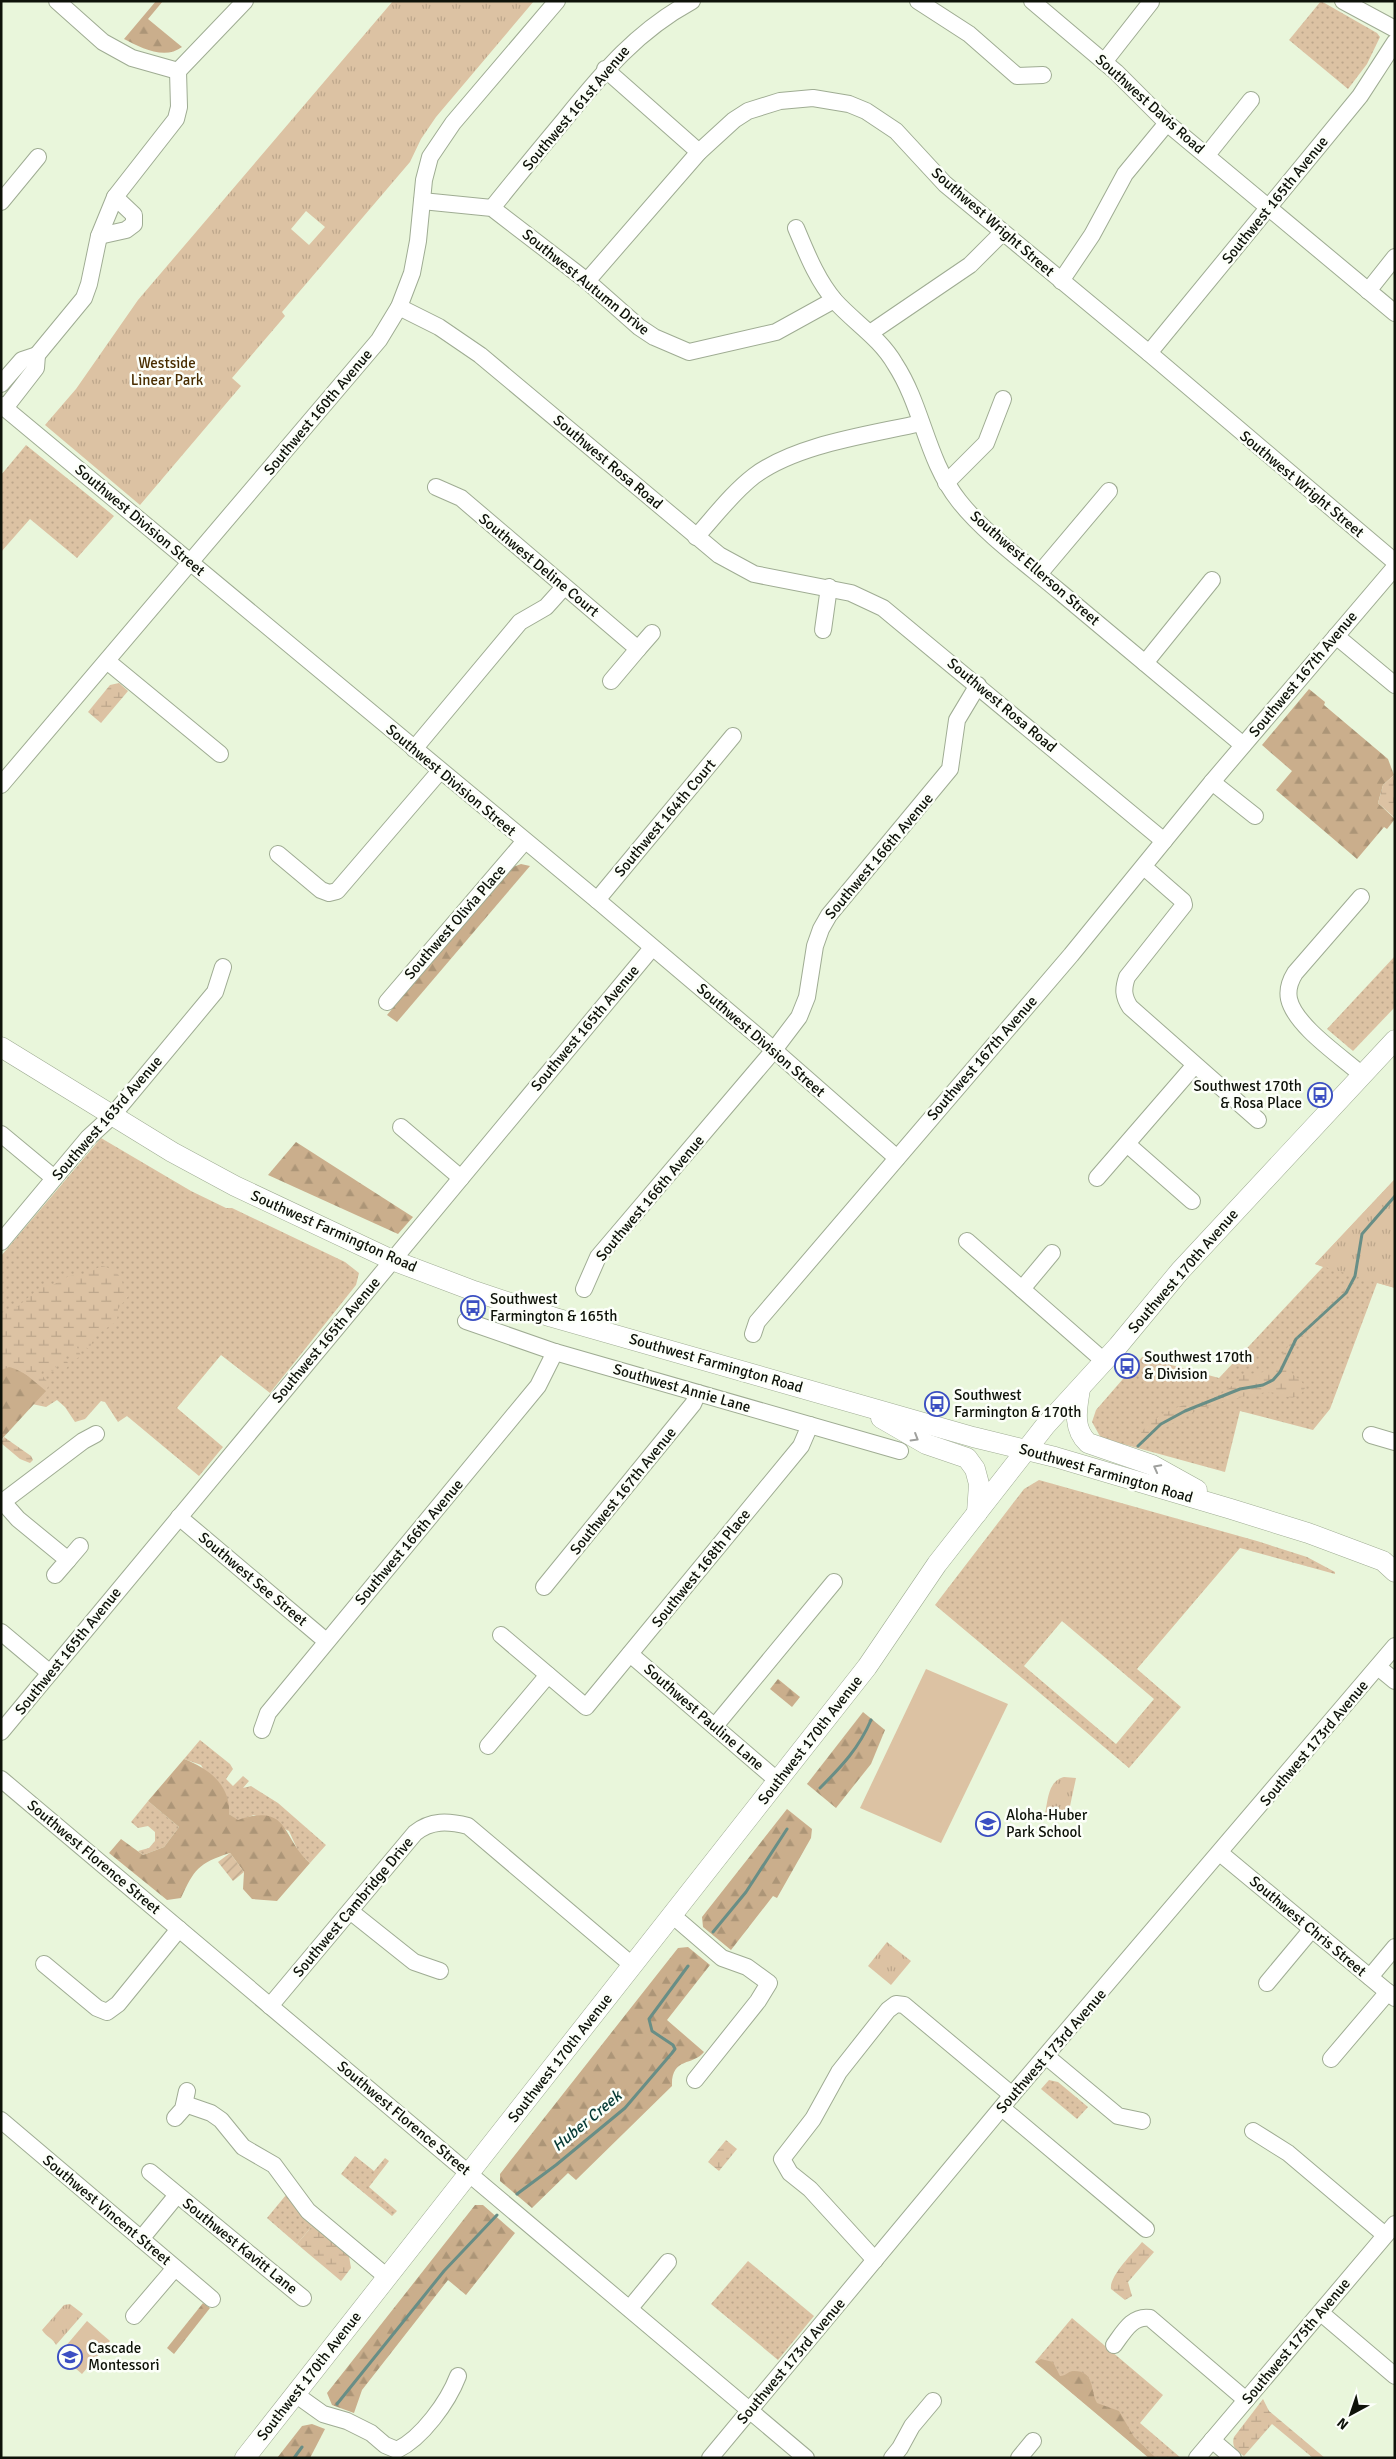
<svg xmlns="http://www.w3.org/2000/svg" width="1396" height="2459" font-family="Signika,sans-serif">
<style>
.grass{fill:url(#grass-dots);fill-rule:evenodd}
.forest{fill:url(#forest-firs)}
.wetland{fill:url(#wetland-marsh)}
.park{fill:url(#park-tufts);fill-rule:evenodd}
.garden{fill:url(#garden-furrows)}
.pitch{fill:#dcc2a3}
.lines{fill:none;stroke-linecap:round;stroke-linejoin:round}
.stream{stroke:#688e86;stroke-width:3}
.minor-casing{stroke:#9fac93;stroke-width:18}
.major-casing{stroke:#9fac93;stroke-width:21}
.minor{stroke:#fff;stroke-width:16}
.major{stroke:#fff;stroke-width:20}
.oneway{stroke:#9fa09d}
.labels{text-anchor:middle;dominant-baseline:central;stroke-width:5;stroke-linejoin:round;paint-order:stroke}
.street-label{font-size:15px;fill:#0e1209;stroke:#fcfff9}
.park-label{font-size:15px;fill:#492d00;stroke:#fcfff9}
.poi-label{font-size:15px;fill:#0e1209;stroke:#fcfff9;text-anchor:start}
.water-label{font-size:16px;font-style:italic;fill:#053934;stroke:#fcfff9}
</style>
<defs>
<pattern id="grass-dots" width="8" height="8" patternUnits="userSpaceOnUse" patternTransform="scale(1.25)"><rect width="8" height="8" fill="#dcc2a3"/><path d="M2 2h.1M6 6h.1" fill="none" stroke="#bca68b" stroke-width="1.8" stroke-linecap="round"/></pattern>
<pattern id="forest-firs" width="22" height="20" patternUnits="userSpaceOnUse" patternTransform="scale(1.25)"><rect width="22" height="20" fill="#caae8c"/><path d="M5 1l3.5 6h-7zM16 11l3.5 6h-7z" fill="#ac9577"/></pattern>
<pattern id="wetland-marsh" width="20" height="14" patternUnits="userSpaceOnUse" patternTransform="scale(1.25)"><rect width="20" height="14" fill="#dcc2a3"/><path d="M1 5h8M5 5V1M11 12h8M15 12V8" fill="none" stroke="#bca68b"/></pattern>
<pattern id="park-tufts" width="24" height="20" patternUnits="userSpaceOnUse" patternTransform="scale(1.25)"><rect width="24" height="20" fill="#dcc2a3"/><path d="M3 7l-1-3M5 7V3M7 7l1-3M15 17l-1-3M17 17v-4M19 17l1-3" fill="none" stroke="#bca68b"/></pattern>
<pattern id="garden-furrows" width="10" height="10" patternUnits="userSpaceOnUse" patternTransform="scale(1.25)"><rect width="10" height="10" fill="#dcc2a3"/><path d="M-1 1l2-2M0 10L10 0M9 11l2-2" fill="none" stroke="#bca68b"/></pattern>
</defs>
<rect width="100%" height="100%" fill="#e9f6db"/>
<g class="grass">
<path d="M1321,1L1377,33L1380,37L1367,64L1348,89L1289,40Z"/>
<path d="M26,445L114,516L77,558L30,519L1,552V475Z"/>
<path d="M1395,956V1007L1353,1051L1327,1029Z"/>
<path d="M101,1138L191,1191L226,1208H232L345,1262L359,1273L356,1285L270,1393L221,1355L177,1408L223,1447L199,1476L127,1416L118,1422L105,1402L101,1401L85,1419L75,1422L65,1407L57,1400L46,1407L32,1404L1,1434V1256Z"/>
<path d="M1395,1179V1288L1377,1283L1330,1409L1313,1430L1240,1411L1225,1472L1101,1438L1092,1422L1096,1410L1142,1357L1219,1378L1323,1267L1315,1264Z"/>
<path d="M1039,1480L1257,1541L1307,1557L1335,1572V1574L1240,1548L1137,1669L1181,1707L1129,1768L935,1605L1024,1489ZM1062,1621L1154,1699L1116,1744L1024,1666Z"/>
<path d="M200,1740L230,1764L233,1769L226,1779L233,1786L243,1776L249,1781L243,1788L251,1786L278,1803L326,1845L310,1863L299,1853L289,1831L254,1815L238,1821L229,1814L201,1765L184,1759Z"/>
<path d="M148,1801L179,1827L164,1847L143,1855L138,1851L149,1848L155,1841V1832L148,1826L138,1828L131,1822Z"/>
<path d="M1049,2080L1058,2082L1088,2107L1077,2119L1041,2089Z"/>
<path d="M355,2156L374,2171L385,2158L389,2161L369,2187L397,2211L392,2216L341,2174Z"/>
<path d="M286,2195L300,2213L313,2225L297,2244L267,2218Z"/>
<path d="M748,2261L814,2316L778,2360L711,2304Z"/>
<path d="M1072,2318L1163,2395L1140,2423L1181,2458H1149L1035,2362Z"/>
</g>
<g class="forest">
<path d="M156,1H163L148,19L182,47C165,60 141,48 124,39Z"/>
<path d="M1309,689L1325,702L1324,705L1388,759L1394,775L1383,785L1378,803L1395,819L1387,829L1384,827L1357,859L1276,790L1292,771L1262,745Z"/>
<path d="M521,864L530,866L397,1022L387,1015L513,867Z"/>
<path d="M296,1142L413,1217L398,1234L268,1175Z"/>
<path d="M1,1354L46,1391L1,1440Z"/>
<path d="M778,1679L800,1697L792,1707L770,1689Z"/>
<path d="M863,1712L885,1730L871,1764L836,1808L807,1784Z"/>
<path d="M184,1759C208,1768 231,1785 229,1814L238,1820C290,1802 281,1838 310,1863L277,1901L252,1899L243,1889L244,1872L230,1853C198,1863 194,1870 181,1898L167,1900L109,1853L121,1839L143,1855L164,1847L179,1827L148,1801Z"/>
<path d="M787,1809L812,1829L811,1838L777,1898L773,1896L731,1950L703,1927L702,1917Z"/>
<path d="M688,1947L710,1965L667,2020L704,2052C693,2066 671,2057 672,2086L576,2180L568,2173L532,2208L500,2181V2174L678,1948Z"/>
<path d="M475,2205H483L515,2233L466,2295L448,2280L362,2390L354,2413L332,2405L327,2393Z"/>
<path d="M203,2303L210,2308L174,2354L167,2348Z"/>
<path d="M1041,2359L1053,2362L1060,2376C1066,2376 1068,2371 1074,2371C1095,2371 1090,2390 1097,2403L1119,2411L1134,2437L1156,2458H1149L1035,2362Z"/>
<path d="M312,2424L325,2429L310,2458H277L302,2426Z"/>
</g>
<g class="wetland">
<path d="M119,683L128,691L101,723L88,712L110,685Z"/>
<path d="M1394,775H1395V818L1378,803L1383,785Z"/>
<path d="M101,1266C114,1268 124,1276 123,1290H127L130,1294L118,1309L117,1321L95,1336L89,1349L79,1344L77,1347L81,1356L74,1360L68,1356H64L69,1365L64,1371L59,1362L53,1371L42,1370L41,1374L49,1384L47,1389H44C38,1381 19,1369 9,1367L1,1370V1313L17,1307L42,1286L53,1285L69,1276L85,1275Z"/>
<path d="M1353,1273H1359C1355,1280 1351,1290 1346,1296C1331,1312 1285,1343 1289,1367C1291,1377 1303,1379 1305,1388L1300,1395C1290,1401 1284,1394 1275,1393C1267,1391 1259,1393 1252,1395C1230,1399 1209,1405 1189,1414C1180,1418 1147,1440 1143,1440L1140,1437C1143,1422 1173,1408 1187,1404C1193,1403 1200,1405 1206,1402C1221,1395 1232,1387 1243,1375L1271,1371L1299,1331L1340,1298Z"/>
<path d="M4,1437L31,1456L33,1460L30,1463L20,1459L1,1443Z"/>
<path d="M726,2140L737,2149L719,2171L708,2162Z"/>
<path d="M313,2225L349,2256L351,2268L341,2281L297,2244Z"/>
<path d="M1142,2242L1154,2252L1128,2282L1132,2296L1125,2300L1111,2289C1109,2276 1134,2252 1142,2242Z"/>
<path d="M1263,2399L1269,2411L1325,2458H1313L1272,2424L1244,2456C1237,2451 1231,2447 1234,2437Z"/>
</g>
<g class="park">
<path d="M393,1H534L436,117L421,139L410,162L282,312L285,316L232,378L241,386L140,505L45,425L76,389L138,300ZM306,211L325,227L309,245L291,229Z"/>
<path d="M1395,1179V1288L1315,1264Z"/>
<path d="M1064,1777L1076,1778L1067,1820L1045,1814C1048,1800 1048,1781 1064,1777Z"/>
<path d="M887,1942L911,1961L891,1985L868,1966Z"/>
<path d="M70,2304L83,2314L56,2345C53,2338 46,2337 42,2330L64,2305Z"/>
</g>
<path class="garden" d="M230,1853L244,1872L233,1881L218,1862Z"/>
<g class="pitch">
<path d="M926,1669L1008,1704L941,1843L860,1808Z"/>
<path d="M87,2321L110,2341L82,2374L59,2354Z"/>
</g>
<g class="lines">
<g class="stream">
<path d="M1138,1446L1161,1424L1185,1411L1240,1389L1263,1385L1273,1380L1280,1372L1296,1339L1346,1293L1355,1276L1362,1234L1395,1196"/>
<path d="M820,1788C842,1766 859,1748 871,1720"/>
<path d="M713,1932L746,1892L787,1829"/>
<path d="M517,2194L556,2165L625,2108L672,2053L675,2049L673,2045L652,2031L649,2019L688,1966"/>
<path d="M337,2404L444,2271L497,2215"/>
<path d="M294,2458L302,2447"/>
</g>
<defs>
<g id="minor">
<path d="M57,1L103,42L132,58L178,71L245,1"/>
<path d="M918,1L969,34L1017,76L1043,75"/>
<path d="M1032,1L1116,72L1167,123L1395,313"/>
<path d="M1343,1L1395,29"/>
<path d="M1104,62L1151,2"/>
<path d="M605,69L699,152"/>
<path d="M1207,155L1251,100"/>
<path d="M422,201L492,208L587,281L639,327L654,337L689,352L776,332L834,300"/>
<path d="M1,202L38,157"/>
<path d="M492,208C516,178 540,149 565,119C604,71 637,31 692,1"/>
<path d="M796,228C807,254 817,280 835,301C855,323 880,338 895,364C923,407 926,459 959,501C984,533 1028,565 1060,592C1121,643 1182,694 1243,745"/>
<path d="M99,236L126,230L134,224V215L115,197"/>
<path d="M587,281L699,152L734,120L748,111L780,101L813,98L849,104L866,111L896,131L945,184L1149,353L1395,562"/>
<path d="M1061,281L1092,235L1125,174L1167,123"/>
<path d="M1368,291L1395,257"/>
<path d="M399,307L439,327L480,355L719,555L754,574L851,593L883,608L1164,841"/>
<path d="M870,333L970,265L1002,233"/>
<path d="M1149,353L1360,96L1395,42"/>
<path d="M37,355L84,298L89,284L99,236L115,197L176,119L179,107L178,71"/>
<path d="M1,384L22,360L37,355L36,368L5,408"/>
<path d="M1,405L597,900L774,1050L897,1158"/>
<path d="M946,483L986,443L1003,399"/>
<path d="M436,487L461,498L638,649L611,681"/>
<path d="M696,537C715,516 732,493 754,476C797,444 869,435 921,423"/>
<path d="M1039,574L1109,491"/>
<path d="M823,630L829,587"/>
<path d="M1336,636L1395,685"/>
<path d="M638,649L652,633"/>
<path d="M107,661L220,754"/>
<path d="M1145,663L1212,580"/>
<path d="M414,749L520,622L546,607L564,587"/>
<path d="M1212,782L1255,816"/>
<path d="M1,785L379,340L399,307L412,273L418,241L424,180L430,157L453,123L557,1"/>
<path d="M278,854L321,890L329,893L337,891L440,771"/>
<path d="M1144,867L1183,901L1184,905L1127,977C1123,989 1123,996 1130,1007L1258,1120"/>
<path d="M1361,897L1295,973C1290,981 1287,989 1289,999C1295,1026 1342,1057 1362,1075"/>
<path d="M597,900L733,736"/>
<path d="M387,1002L524,842"/>
<path d="M401,1127L461,1178"/>
<path d="M1,1134L54,1178"/>
<path d="M1127,1144L1192,1201"/>
<path d="M1097,1178L1194,1066"/>
<path d="M967,1241L1104,1361"/>
<path d="M1,1242L88,1138L112,1116L215,992L223,967"/>
<path d="M584,1289L598,1257L774,1050L799,1017L807,997L815,946L821,929L829,915L950,769L957,720L978,685"/>
<path d="M1022,1289L1052,1253"/>
<path d="M466,1321L555,1352L900,1451"/>
<path d="M753,1334L757,1322L1071,955L1212,782L1395,567"/>
<path d="M1371,1435L1395,1442"/>
<path d="M3,1502L18,1519L68,1560L55,1575"/>
<path d="M1,1503L83,1441L96,1434"/>
<path d="M179,1517L326,1641"/>
<path d="M68,1560L80,1546"/>
<path d="M544,1587L693,1404L698,1393"/>
<path d="M1,1632L50,1673"/>
<path d="M501,1635L586,1707L801,1446L810,1425"/>
<path d="M630,1654L778,1781"/>
<path d="M1378,1667L1395,1681"/>
<path d="M715,1726L834,1582"/>
<path d="M262,1730L268,1713L538,1386L555,1352"/>
<path d="M1,1732L652,948"/>
<path d="M488,1746L548,1675"/>
<path d="M1,1779L806,2458"/>
<path d="M1220,1853L1395,1998"/>
<path d="M350,1911L414,1962L440,1971"/>
<path d="M672,1915L722,1958L747,1967L769,1983L758,2001L695,2080"/>
<path d="M44,1964L97,2008L107,2012L118,2004L179,1929"/>
<path d="M1370,1977L1395,1947"/>
<path d="M1267,1983L1312,1929"/>
<path d="M270,2006L415,1833C431,1820 448,1821 468,1826L632,1965"/>
<path d="M1046,2056L1118,2116L1142,2121"/>
<path d="M1331,2059L1388,1992"/>
<path d="M185,2104L211,2113L221,2120L243,2147L274,2165L308,2211L387,2277"/>
<path d="M1002,2108L1146,2229"/>
<path d="M175,2118L183,2109L187,2091"/>
<path d="M1,2120L212,2299"/>
<path d="M1253,2131L1288,2153L1385,2235"/>
<path d="M150,2172L303,2298"/>
<path d="M141,2239L177,2195"/>
<path d="M875,2260L810,2189L790,2173L782,2159L813,2119L839,2072L888,2010L896,2004L904,2005L1012,2095"/>
<path d="M630,2308L668,2262"/>
<path d="M1321,2313L1395,2376"/>
<path d="M134,2316L175,2268"/>
<path d="M1114,2345C1123,2333 1132,2315 1150,2318L1246,2400"/>
<path d="M295,2394L323,2414L347,2421L371,2433L385,2445L397,2450C422,2438 448,2402 458,2376"/>
<path d="M1212,2440L1233,2458"/>
<path d="M710,2458L1012,2095L1395,1646"/>
<path d="M892,2458L900,2448L912,2426L933,2401"/>
<path d="M1019,2458L1033,2441"/>
<path d="M1197,2458L1395,2224"/>
</g>
<g id="major">
<path d="M1,1047L172,1152L235,1186L392,1260L474,1291L552,1317L973,1437L1055,1457L1231,1509L1308,1533L1383,1561L1395,1572"/>
<path d="M1080,1389C1077,1408 1072,1428 1088,1443L1152,1465L1197,1490"/>
<path d="M881,1418L926,1444L967,1458L975,1469L979,1484L977,1513"/>
<path d="M245,2458L867,1667L937,1564L1045,1426L1118,1346L1180,1271L1395,1040"/>
</g>
</defs>
<use href="#minor" class="minor-casing"/>
<use href="#major" class="major-casing"/>
<use href="#minor" class="minor"/>
<use href="#major" class="major"/>
</g>
<defs><path id="oneway-chevron" d="M-2-3.5L2.5 0L-2 3.5" fill="none" stroke-width="1.6" stroke-linecap="round" stroke-linejoin="round" transform="scale(1.25)"/></defs>
<g class="oneway">
<use href="#oneway-chevron" transform="translate(915 1438) rotate(31)"/>
<use href="#oneway-chevron" transform="translate(1157 1468) rotate(-152)"/>
</g>
<defs>
<symbol id="bus-ring" viewBox="-11 -11 22 22"><circle r="9.5" fill="#fcfff9" stroke="#3b4fc2" stroke-width="1.5"/><path d="M-5-6H5V4H4V6H2V4H-2V6H-4V4H-5ZM-3.5-4V0h7V-4ZM-3.5 1.2v1.5H-2V1.2ZM2 1.2v1.5H3.5V1.2Z" fill="#3b4fc2"/></symbol>
<symbol id="school-ring" viewBox="-11 -11 22 22"><circle r="9.5" fill="#fcfff9" stroke="#3b4fc2" stroke-width="1.5"/><path d="M0-5L7-2L0 1L-7-2ZM-4 1L0 2.5L4 1V4Q0 6-4 4Z" fill="#3b4fc2"/></symbol>
</defs>
<g fill-rule="evenodd">
<use href="#bus-ring" x="1306" y="1081" width="28" height="28"/>
<use href="#bus-ring" x="459" y="1294" width="28" height="28"/>
<use href="#bus-ring" x="1113" y="1352" width="28" height="28"/>
<use href="#bus-ring" x="923" y="1390" width="28" height="28"/>
<use href="#school-ring" x="974" y="1810" width="28" height="28"/>
<use href="#school-ring" x="56" y="2343" width="28" height="28"/>
</g>
<g class="labels">
<g class="street-label">
<text transform="translate(1150 104) rotate(42)">Southwest Davis Road</text>
<text transform="translate(576 108) rotate(-50)">Southwest 161st Avenue</text>
<text transform="translate(1275 200) rotate(-51)">Southwest 165th Avenue</text>
<text transform="translate(993 222) rotate(41)">Southwest Wright Street</text>
<text transform="translate(586 282) rotate(39)">Southwest Autumn Drive</text>
<text transform="translate(318 412) rotate(-50)">Southwest 160th Avenue</text>
<text transform="translate(608 462) rotate(40)">Southwest Rosa Road</text>
<text transform="translate(1302 484) rotate(40)">Southwest Wright Street</text>
<text transform="translate(140 520) rotate(40)">Southwest Division Street</text>
<text transform="translate(539 565) rotate(40)">Southwest Deline Court</text>
<text transform="translate(1035 568) rotate(41)">Southwest Ellerson Street</text>
<text transform="translate(1303 674) rotate(-50)">Southwest 167th Avenue</text>
<text transform="translate(1002 705) rotate(40)">Southwest Rosa Road</text>
<text transform="translate(451 780) rotate(40)">Southwest Division Street</text>
<text transform="translate(665 818) rotate(-50)">Southwest 164th Court</text>
<text transform="translate(879 856) rotate(-50)">Southwest 166th Avenue</text>
<text transform="translate(455 922) rotate(-49)">Southwest Olivia Place</text>
<text transform="translate(585 1028) rotate(-50)">Southwest 165th Avenue</text>
<text transform="translate(761 1040) rotate(41)">Southwest Division Street</text>
<text transform="translate(982 1058) rotate(-49)">Southwest 167th Avenue</text>
<text transform="translate(107 1118) rotate(-49)">Southwest 163rd Avenue</text>
<text transform="translate(650 1198) rotate(-50)">Southwest 166th Avenue</text>
<text transform="translate(334 1231) rotate(24)">Southwest Farmington Road</text>
<text transform="translate(1183 1271) rotate(-49)">Southwest 170th Avenue</text>
<text transform="translate(326 1340) rotate(-50)">Southwest 165th Avenue</text>
<text transform="translate(716 1363) rotate(16)">Southwest Farmington Road</text>
<text transform="translate(682 1388) rotate(16)">Southwest Annie Lane</text>
<text transform="translate(1106 1473) rotate(16)">Southwest Farmington Road</text>
<text transform="translate(623 1491) rotate(-51)">Southwest 167th Avenue</text>
<text transform="translate(409 1542) rotate(-50)">Southwest 166th Avenue</text>
<text transform="translate(701 1568) rotate(-51)">Southwest 168th Place</text>
<text transform="translate(253 1579) rotate(40)">Southwest See Street</text>
<text transform="translate(68 1651) rotate(-51)">Southwest 165th Avenue</text>
<text transform="translate(704 1717) rotate(41)">Southwest Pauline Lane</text>
<text transform="translate(810 1740) rotate(-52)">Southwest 170th Avenue</text>
<text transform="translate(1314 1743) rotate(-50)">Southwest 173rd Avenue</text>
<text transform="translate(94 1857) rotate(40)">Southwest Florence Street</text>
<text transform="translate(353 1907) rotate(-50)">Southwest Cambridge Drive</text>
<text transform="translate(1308 1926) rotate(40)">Southwest Chris Street</text>
<text transform="translate(1051 2051) rotate(-49)">Southwest 173rd Avenue</text>
<text transform="translate(560 2058) rotate(-52)">Southwest 170th Avenue</text>
<text transform="translate(404 2118) rotate(40)">Southwest Florence Street</text>
<text transform="translate(107 2210) rotate(40)">Southwest Vincent Street</text>
<text transform="translate(240 2246) rotate(39)">Southwest Kavitt Lane</text>
<text transform="translate(1296 2341) rotate(-50)">Southwest 175th Avenue</text>
<text transform="translate(791 2361) rotate(-50)">Southwest 173rd Avenue</text>
<text transform="translate(309 2376) rotate(-52)">Southwest 170th Avenue</text>
</g>
<g class="park-label">
<text x="167" y="363">Westside<tspan x="167" dy="17">Linear Park</tspan></text>
</g>
<g class="poi-label">
<text x="1302" y="1086" text-anchor="end">Southwest 170th<tspan x="1302" dy="17">&amp; Rosa Place</tspan></text>
<text x="490" y="1299">Southwest<tspan x="490" dy="17">Farmington &amp; 165th</tspan></text>
<text x="1144" y="1357">Southwest 170th<tspan x="1144" dy="17">&amp; Division</tspan></text>
<text x="954" y="1395">Southwest<tspan x="954" dy="17">Farmington &amp; 170th</tspan></text>
<text x="1006" y="1815">Aloha-Huber<tspan x="1006" dy="17">Park School</tspan></text>
<text x="88" y="2348">Cascade<tspan x="88" dy="17">Montessori</tspan></text>
</g>
<g class="water-label">
<text transform="translate(587 2121) rotate(-40)">Huber Creek</text>
</g>
</g>
<rect width="1396" height="2459" fill="none" stroke="#0e1209" stroke-width="5"/>
<g transform="translate(1351 2414) rotate(220)" stroke="#fcfff9" stroke-width="4" paint-order="stroke">
<path d="M0-4L9 19L0 12L-9 19Z" fill="#0e1209"/>
<text y="-8" font-size="14" font-weight="bold" text-anchor="middle" fill="#0e1209">N</text>
</g>
</svg>
